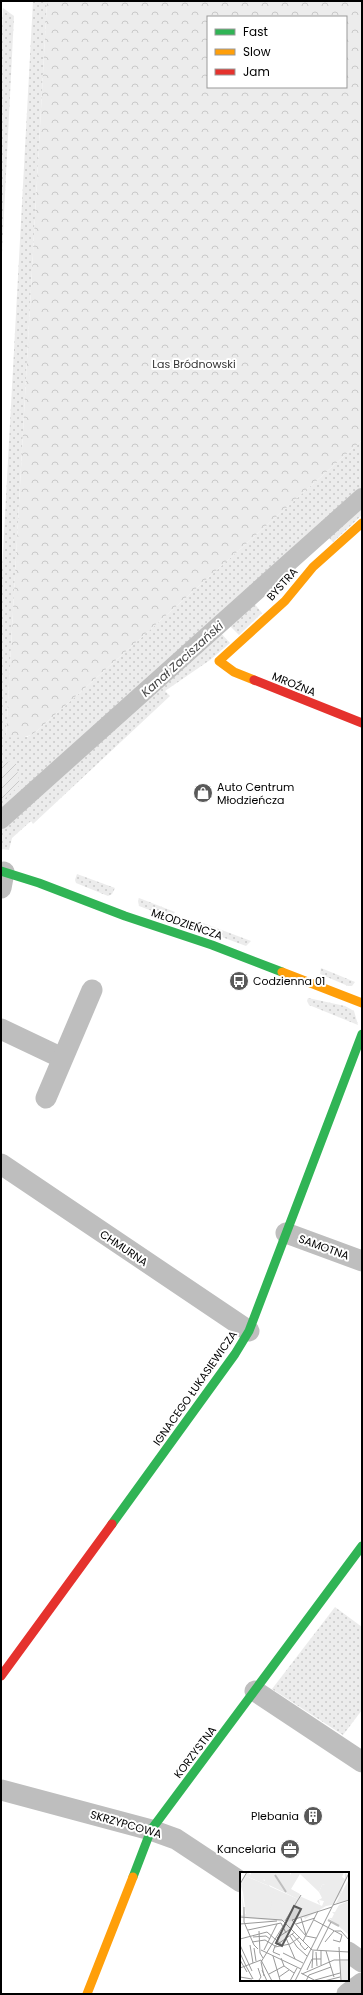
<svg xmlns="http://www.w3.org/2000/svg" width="363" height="1995" font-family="Poppins,sans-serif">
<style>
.grass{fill:url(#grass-dots)}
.forest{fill:url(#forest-crowns);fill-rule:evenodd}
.garden{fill:url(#garden-furrows)}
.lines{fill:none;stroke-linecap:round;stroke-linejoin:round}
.canal{stroke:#bfbfbf;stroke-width:18}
.street{stroke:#bebebe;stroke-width:21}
.fast{stroke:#30b455;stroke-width:9}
.slow{stroke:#ff9f0a;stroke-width:9}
.jam{stroke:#e5322d;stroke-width:9}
.labels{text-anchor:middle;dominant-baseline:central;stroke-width:4;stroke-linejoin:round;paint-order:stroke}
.park-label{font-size:11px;fill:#333;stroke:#fff}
.street-label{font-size:11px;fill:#000;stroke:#fff}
.poi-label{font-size:11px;fill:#000;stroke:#fff;text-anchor:start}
.water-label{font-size:12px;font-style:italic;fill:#444;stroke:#fff}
.inset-river{fill:none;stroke:#bfbfbf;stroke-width:2}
.inset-road{fill:none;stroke:#999;stroke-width:1}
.view{fill:#595959;fill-opacity:0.15;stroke:#595959;stroke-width:2}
.inset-edge{fill:none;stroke:#000;stroke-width:2}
</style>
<defs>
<pattern id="grass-dots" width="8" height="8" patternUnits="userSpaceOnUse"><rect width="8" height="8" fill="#ececec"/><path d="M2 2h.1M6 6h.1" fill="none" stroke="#c9c9c9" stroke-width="1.8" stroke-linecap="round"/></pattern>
<pattern id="forest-crowns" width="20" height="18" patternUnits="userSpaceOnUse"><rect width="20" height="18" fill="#ececec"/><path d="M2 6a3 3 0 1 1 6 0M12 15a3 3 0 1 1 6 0" fill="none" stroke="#c9c9c9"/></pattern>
<pattern id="garden-furrows" width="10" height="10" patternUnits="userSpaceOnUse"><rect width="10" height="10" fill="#ececec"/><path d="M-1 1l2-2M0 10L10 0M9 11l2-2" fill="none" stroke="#c9c9c9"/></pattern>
</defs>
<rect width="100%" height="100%" fill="#fff"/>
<g class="grass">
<path d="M33,1H47L6,737H27L37,731L362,440V493L1,817V589Z"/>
<path d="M3,8L14,16L1,273V49Z"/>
<path d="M362,501V515L333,542L326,535L253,602L262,613L239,635L226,622Z"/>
<path d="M218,630L230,643L210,660L165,691L170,696L33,824L31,821L12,838L9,850L1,849V824Z"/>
<path d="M77,874L115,888L112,894L108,896L76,883L75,880Z"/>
<path d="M139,898L175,912L171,917H168L139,906L138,901Z"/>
<path d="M203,923L251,941L246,946L203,930Z"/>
<path d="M321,968L355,982L352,986H348L320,974Z"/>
<path d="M308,998L345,1006L354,1011L358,1025L309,1005L307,1001Z"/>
<path d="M335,1607L362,1627V1710L343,1735L272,1689Z"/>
</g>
<path class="forest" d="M47,1H362V440L37,731C27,739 18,738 6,737ZM208,17H346V87H208Z"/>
<path class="garden" d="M15,759L20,785L1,802V765Z"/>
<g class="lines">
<path class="canal" d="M1,820L362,497"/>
<g class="street">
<path d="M1,888L4,872"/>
<path d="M1,1029L62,1058"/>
<path d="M46,1098L92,990"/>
<path d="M1,1164L249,1331"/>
<path d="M286,1233L362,1261"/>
<path d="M255,1691L362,1762"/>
<path d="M1,1790L151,1830L176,1839L241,1882"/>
<path d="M348,1952L362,1962"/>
<path d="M347,1994L362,1983"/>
</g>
<g class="fast">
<path d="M1,871L39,883L125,916L212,945L282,972"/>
<path d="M112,1524L235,1354L249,1331L362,1034"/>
<path d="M133,1877L151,1830L362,1546"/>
</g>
<g class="slow">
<path d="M254,680L234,672L219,661L285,601L313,567L362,523"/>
<path d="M282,972L362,1003"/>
<path d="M87,1994L133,1877"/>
</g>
<g class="jam">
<path d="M254,680L362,723"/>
<path d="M1,1676L112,1524"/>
</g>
</g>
<defs>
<symbol id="shop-disc" viewBox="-11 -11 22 22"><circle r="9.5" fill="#595959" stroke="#fff"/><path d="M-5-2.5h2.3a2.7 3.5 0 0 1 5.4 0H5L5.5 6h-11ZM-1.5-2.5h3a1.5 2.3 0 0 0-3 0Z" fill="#fff"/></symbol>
<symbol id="bus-disc" viewBox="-11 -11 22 22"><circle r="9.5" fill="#595959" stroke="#fff"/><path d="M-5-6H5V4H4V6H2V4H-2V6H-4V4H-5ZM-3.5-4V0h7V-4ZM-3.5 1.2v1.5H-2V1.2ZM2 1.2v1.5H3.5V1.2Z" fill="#fff"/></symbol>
<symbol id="building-disc" viewBox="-11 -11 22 22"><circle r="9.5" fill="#595959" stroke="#fff"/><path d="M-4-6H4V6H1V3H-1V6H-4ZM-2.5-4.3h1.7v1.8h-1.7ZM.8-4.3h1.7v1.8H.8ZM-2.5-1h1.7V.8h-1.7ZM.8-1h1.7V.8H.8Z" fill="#fff"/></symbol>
<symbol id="office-disc" viewBox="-11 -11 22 22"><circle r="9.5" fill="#595959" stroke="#fff"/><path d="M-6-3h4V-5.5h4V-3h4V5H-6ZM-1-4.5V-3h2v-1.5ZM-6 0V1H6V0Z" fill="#fff"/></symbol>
</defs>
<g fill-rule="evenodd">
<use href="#shop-disc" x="192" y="782" width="22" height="22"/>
<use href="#bus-disc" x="228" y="970" width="22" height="22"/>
<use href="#building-disc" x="302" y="1805" width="22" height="22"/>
<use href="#office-disc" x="279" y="1838" width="22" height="22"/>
</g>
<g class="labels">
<g class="park-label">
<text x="194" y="364">Las Bródnowski</text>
</g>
<g class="street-label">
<text transform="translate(282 584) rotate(-48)">BYSTRA</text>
<text transform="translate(294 684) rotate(22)">MROŹNA</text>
<text transform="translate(187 924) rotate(19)">MŁODZIEŃCZA</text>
<text transform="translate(324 1247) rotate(20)">SAMOTNA</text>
<text transform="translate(124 1248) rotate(34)">CHMURNA</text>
<text transform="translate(195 1388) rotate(-55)">IGNACEGO ŁUKASIEWICZA</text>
<text transform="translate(195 1752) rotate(-53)">KORZYSTNA</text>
<text transform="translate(126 1824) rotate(16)">SKRZYPCOWA</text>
</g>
<g class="poi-label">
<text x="217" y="787">Auto Centrum<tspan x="217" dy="13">Młodzieńcza</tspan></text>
<text x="253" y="981">Codzienna 01</text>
<text x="299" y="1816" text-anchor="end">Plebania</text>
<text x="276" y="1849" text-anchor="end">Kancelaria</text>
</g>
<g class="water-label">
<text transform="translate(182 659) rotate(-42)">Kanał Zaciszański</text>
</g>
</g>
<g transform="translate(240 1872)">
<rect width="109" height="109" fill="#fff"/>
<path d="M83,0H104L102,5L105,7V1L107,3L101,22L92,33L86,34L65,47L64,45L47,50L3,46L0,43H3L2,22L5,42L36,45L58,27L29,13L32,19L27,13L6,4L2,12L3,17V20L0,12L7,1L82,34L84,29L79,28L80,33L77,29L82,26L79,20L82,13L85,12Z" fill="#ececec"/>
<path d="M7,0L11,3V0H49L51,3V0H83L87,11L82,13L79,20L60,2L51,17L60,22L59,26L26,11L24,7L23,9L8,3ZM6,4L58,27L46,48L36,45L6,44L2,12ZM59,27L80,37L48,48Z" fill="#ececec"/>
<path d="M28,14L46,25L33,20L37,37H31V45L29,44L32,29L30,26L28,28V21L25,16Z" fill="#ececec"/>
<path d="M109,7V28L96,31ZM109,29V63L89,46H92L94,42L92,40H95L99,33ZM99,89H109V109H101Z" fill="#ececec"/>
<path class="inset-river" d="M35,3L46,20M88,48L99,54"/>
<path class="inset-road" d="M0,12L7,0M93,33L109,28M4,35V50L14,73L18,77M0,45L42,48L72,78L109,80M61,46L66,63M74,48L102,63L100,70L93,68M45,49L61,23M0,52L37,49M56,52L75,46M8,58L41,51L46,61M19,59L20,81L23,86M95,59H101L109,68M52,62L61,72M50,64L57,75L67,84M13,65L26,64L30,67M37,66L52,56M46,66L55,87M76,66L66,64L52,48L92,35M0,67L27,60L43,74M63,69L78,39M12,70L25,68L35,74L33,80L40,83M85,70L94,59M60,72L65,78L68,75M0,73L12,99M10,73L13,91M35,74L55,60M35,75L50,72L60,65M99,75L101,109M14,76L16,89M21,78L61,97M24,78L37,52M77,78L91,50M81,79V93M86,79L94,105M76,80L77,94M0,81L6,94M43,81L63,91M33,84L40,108M41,86L44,94L54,101M0,88L7,100M6,94L13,107M0,96L21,88L32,109M18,96L21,105L19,108M72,96L73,79M22,98L27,109M67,98L72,87H81M61,101L76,109M29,102L44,94M62,102L94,88H109M24,104L21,90L45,51M0,105L12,107M39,105L49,98M75,108L100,101M50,109L57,96M55,109L109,1M66,109L69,103L91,95M84,109L100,105"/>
<path class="view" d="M54,34L61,37L42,74L36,71Z"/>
<rect width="109" height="109" class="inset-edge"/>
</g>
<rect width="363" height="1995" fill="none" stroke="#000000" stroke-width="4"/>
<rect x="207" y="16" width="140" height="72" fill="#ffffff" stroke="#999999"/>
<rect x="215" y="29" width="20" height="6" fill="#30b455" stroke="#999999"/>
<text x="243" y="36" font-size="12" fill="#000000">Fast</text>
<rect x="215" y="49" width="20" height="6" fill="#ff9f0a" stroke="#999999"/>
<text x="243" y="56" font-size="12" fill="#000000">Slow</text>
<rect x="215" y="69" width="20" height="6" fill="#e5322d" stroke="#999999"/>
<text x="243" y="76" font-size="12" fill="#000000">Jam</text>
</svg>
